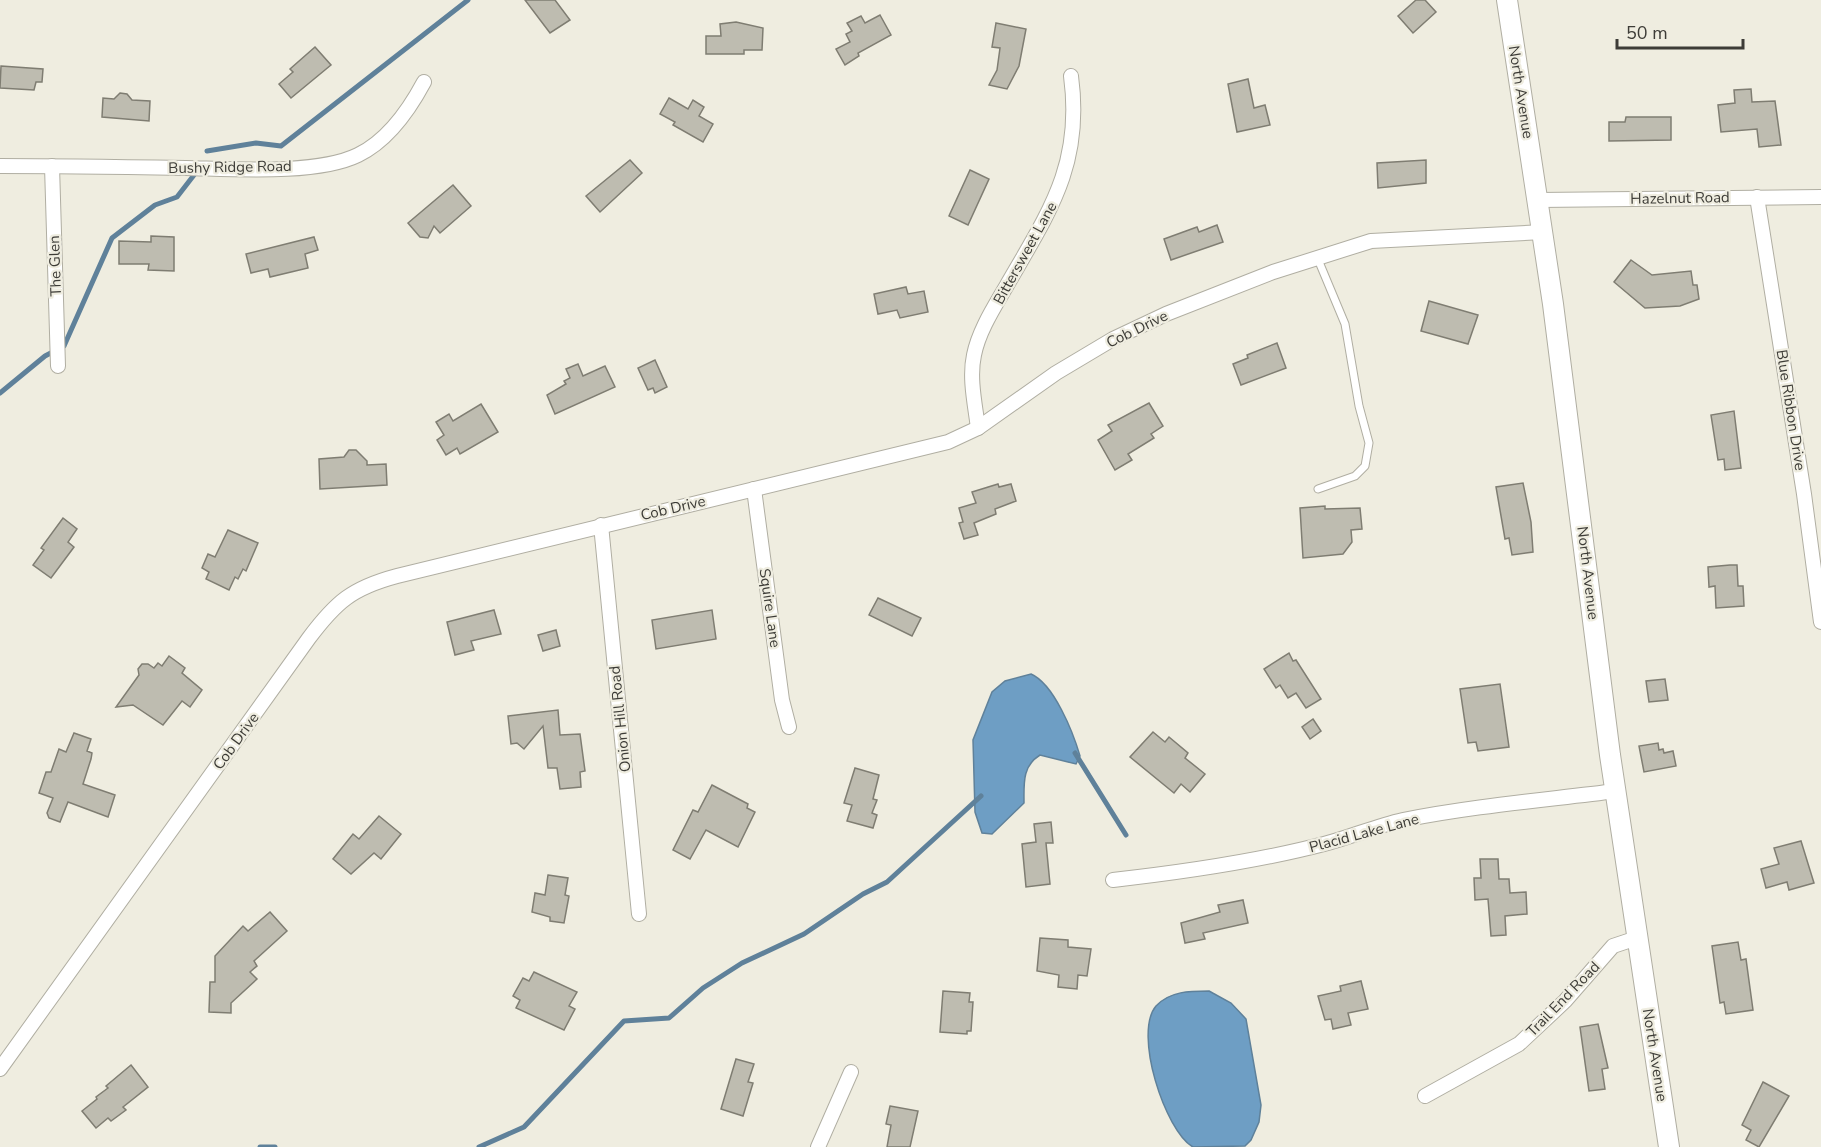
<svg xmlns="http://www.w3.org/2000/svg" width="1821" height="1147" font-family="'Nunito Sans',sans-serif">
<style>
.water{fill:#6e9ec4;stroke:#5f819a;stroke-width:1.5}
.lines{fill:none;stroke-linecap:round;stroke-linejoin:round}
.stream{stroke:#5f819a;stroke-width:5}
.building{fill:#bebcb0;stroke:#7f7d72;stroke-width:1.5}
.lane-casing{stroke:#b0aea2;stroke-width:9}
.street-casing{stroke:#b0aea2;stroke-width:16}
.secondary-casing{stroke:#b0aea2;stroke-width:22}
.lane{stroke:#fff;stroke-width:7}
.street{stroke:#fff;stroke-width:14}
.secondary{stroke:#fff;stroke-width:20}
.labels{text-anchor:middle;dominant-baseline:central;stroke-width:4.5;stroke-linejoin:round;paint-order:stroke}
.street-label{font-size:15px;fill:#3d3c37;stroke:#efede0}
</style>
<rect width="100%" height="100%" fill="#efede0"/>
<g class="water">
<path d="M1031,674C1054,684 1073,732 1080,756L1076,764L1040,755C1022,766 1024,784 1024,803L992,834L982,833L975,812L973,740L992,692L1005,681Z"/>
<path d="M1209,991L1231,1003L1246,1019L1261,1105L1259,1122L1251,1140L1245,1146L1193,1147C1165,1131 1133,1033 1156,1006C1170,991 1190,991 1209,991Z"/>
</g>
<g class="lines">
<g class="stream">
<path d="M207,151L256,143L281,146L468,0"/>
<path d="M0,393L45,356L64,346L112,238L155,205L177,197L194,175"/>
<path d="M1075,753L1126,835"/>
<path d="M260,1147H275"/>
<path d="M479,1147L524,1127L624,1021L669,1018L703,988L742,963L804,934L863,894L887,882L981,796"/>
</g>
</g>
<g class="building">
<path d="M525,0H555L570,20L550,33Z"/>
<path d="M1416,0H1425L1436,12L1413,33L1398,16Z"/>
<path d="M880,15L891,35L858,53L859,56L845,65L836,49L850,42L846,34L852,31L847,23L861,16L865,23Z"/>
<path d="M736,22L763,28L762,50H744V54H706V36H721L720,24Z"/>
<path d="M996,23L1026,29L1019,66L1007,89L989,85L997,70L1000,48L992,47Z"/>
<path d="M315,47L331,65L291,98L279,84L293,72L290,69Z"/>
<path d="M1,66L43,69L42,82H36L34,90L0,88Z"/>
<path d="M1248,79L1254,108L1265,105L1270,125L1237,132L1228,84Z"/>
<path d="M1751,89L1752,102L1775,101L1781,145L1759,147L1757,129L1721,132L1718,105L1735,103L1734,90Z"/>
<path d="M120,93L127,94L132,100L150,101L149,121L102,117L103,98L114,99Z"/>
<path d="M669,98L688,109L693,100L704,107L699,116L713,124L703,142L673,125L675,122L660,114Z"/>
<path d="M1626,117H1671V140L1609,141V122H1625Z"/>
<path d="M630,160L642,173L600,212L586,196Z"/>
<path d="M1426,160V183L1378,188L1377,163Z"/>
<path d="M970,170L989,179L968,225L949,216Z"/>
<path d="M453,185L471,206L440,233L434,226L428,238L420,237L408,223Z"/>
<path d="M1217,225L1223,242L1171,260L1164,239L1197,227L1199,232Z"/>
<path d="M151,236L174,237V271L148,270L149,264H119V241L151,242Z"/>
<path d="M314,237L318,250L305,254L308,268L270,277L268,269L251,273L246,254Z"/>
<path d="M1631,260L1652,275L1691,271L1693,285H1697L1699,299L1680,306L1645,308L1614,282Z"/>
<path d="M906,287L908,294L924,291L928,312L900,318L897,310L878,314L874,294Z"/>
<path d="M1429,301L1478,315L1468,344L1421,331Z"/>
<path d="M1277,343L1286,368L1241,385L1233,364L1248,358L1247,355Z"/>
<path d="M655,360L667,387L655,393L653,388L648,390L638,368Z"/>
<path d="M578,364L583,376L605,366L615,387L555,414L547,395L566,384L564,381L570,378L566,369Z"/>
<path d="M1149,403L1163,426L1151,434L1154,438L1128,454L1132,460L1115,470L1098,440L1112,431L1108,425Z"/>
<path d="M481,404L498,432L460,454L457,448L446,455L437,440L444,435L436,422L449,414L453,421Z"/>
<path d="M1734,411L1741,468L1725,470L1724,459L1718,460L1711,415Z"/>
<path d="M349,450H356L367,461V465L386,464L387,485L320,489L319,459L344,457Z"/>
<path d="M1523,483L1531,522L1533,552L1512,555L1509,538L1505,539L1496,487Z"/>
<path d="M998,484L999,487L1011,484L1016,501L995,509L996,514L974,523L978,535L964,539L959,523L963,522L959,508L976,503L972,492Z"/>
<path d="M1325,506V509L1360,508L1362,529L1351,530L1352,542L1343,554L1303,558L1300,508Z"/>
<path d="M63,518L77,529L68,542L74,547L51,578L33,565L44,550L41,548Z"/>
<path d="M228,530L258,543L246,571L243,569L238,579L235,577L229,590L206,579L209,572L202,568L208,554L215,557Z"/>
<path d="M1730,565H1737L1738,586H1743L1744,606L1716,608L1715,586L1709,587L1708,567Z"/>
<path d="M878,598L921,618L912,636L869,615Z"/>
<path d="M494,610L501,634L471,641L474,650L455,655L447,622Z"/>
<path d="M712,610L716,639L656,649L652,620Z"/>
<path d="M556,630L560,646L543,651L538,635Z"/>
<path d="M1289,653L1293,661L1296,660L1321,699L1306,708L1296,693L1288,698L1280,685L1276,688L1264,669Z"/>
<path d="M169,656L185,668L182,673L202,690L190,707L182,701L163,725L133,705L116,707L139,675L138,669L142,664H148L154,668L158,663L162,666Z"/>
<path d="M1665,679L1668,700L1649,702L1646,681Z"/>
<path d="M1500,684L1509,747L1478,751L1476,742L1468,743L1460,689Z"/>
<path d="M558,710L560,735L580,734L585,771L580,772L581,787L560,789L557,768H548L543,726L524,749L517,743L511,744L508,716Z"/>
<path d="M1313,719L1321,731L1310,739L1302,727Z"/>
<path d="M1153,732L1165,742L1169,737L1188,753L1185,758L1205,774L1190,792L1181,784L1174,793L1130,757Z"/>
<path d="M74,733L91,739L87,751L92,753L91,759L83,784L115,795L108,817L68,802L60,822L49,818L47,813L53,798L39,793L46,772H51L59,749L66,752Z"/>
<path d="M1658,743L1659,750L1663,749L1664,753L1673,751L1676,766L1644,772L1639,746Z"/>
<path d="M855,768L879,775L873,799L877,800L872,813L877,815L873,828L847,821L852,805L844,803Z"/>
<path d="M712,785L748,804L747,808L755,812L738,847L706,830L690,859L673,850L693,810L698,812Z"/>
<path d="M379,816L401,834L381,859L374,853L351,874L333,859L353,834L359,839Z"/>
<path d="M1051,822L1053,843H1046L1050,884L1026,887L1022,844L1036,842L1034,824Z"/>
<path d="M1801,841L1814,883L1789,890L1787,882L1766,888L1761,869L1779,864L1774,848Z"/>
<path d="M1480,859H1498L1499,879H1509L1510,893L1526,892L1527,914L1505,916L1506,935L1491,936L1488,899L1475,900L1474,878H1481Z"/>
<path d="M548,875L568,878L565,895L569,896L564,923L550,921V917L532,912L535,893L545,895Z"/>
<path d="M1243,900L1248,923L1203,933L1205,939L1185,943L1181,923L1220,912L1218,905Z"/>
<path d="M270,912L287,931L254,961L257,966L250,972L257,979L231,1003V1013L209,1012L210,982H215V956L243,926L248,931Z"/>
<path d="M1040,938L1068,940V947L1091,949L1087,976L1078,975L1077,989L1058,987L1059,975L1037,971Z"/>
<path d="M1738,942L1741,960L1746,959L1753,1010L1726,1014L1724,1002L1720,1003L1712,946Z"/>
<path d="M534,972L577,992L569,1006L575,1009L564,1030L516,1008L520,1000L513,996L523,978L529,981Z"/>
<path d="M1361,981L1368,1009L1348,1013L1351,1025L1333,1029L1331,1019L1325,1020L1318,996L1341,991L1340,986Z"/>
<path d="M943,991L970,993L969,1002H973L971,1031H967V1034L940,1032Z"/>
<path d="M1598,1024L1608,1068L1602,1069L1605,1089L1589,1091L1580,1027Z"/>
<path d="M736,1059L754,1064L748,1082L753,1083L743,1116L721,1109Z"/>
<path d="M131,1065L148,1087L123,1107L126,1110L111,1121L108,1118L96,1128L82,1111L97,1099L96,1097L108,1088L106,1086Z"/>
<path d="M1763,1082L1789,1096L1759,1147L1746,1140L1751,1130L1742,1125Z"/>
<path d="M890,1106L918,1111L910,1147H887L891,1125L886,1124Z"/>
</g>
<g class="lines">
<defs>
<path id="lane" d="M1317,257L1345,324L1359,406L1369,443L1365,466L1355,476L1318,489"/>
<g id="street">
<path d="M0,166C62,166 124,167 186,168C233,169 317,175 358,155C387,141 409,110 424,82"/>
<path d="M52,166L58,366"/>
<path d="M1757,197L1804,494L1821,622"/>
<path d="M1538,200L1821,197"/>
<path d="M978,428C975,404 969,378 974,355C979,330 995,306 1007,285C1049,212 1083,165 1071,76"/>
<path d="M754,489L782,700L789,727"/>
<path d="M601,525L639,914"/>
<path d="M1113,880C1184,872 1255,862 1324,844C1351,837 1376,826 1403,820C1473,806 1545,800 1616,791"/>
<path d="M0,1069L309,638C336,602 352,588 397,576L948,442L978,428L1056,373L1113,339L1166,314L1273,272L1371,241L1543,232"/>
<path d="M1425,1096L1519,1044L1565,1001L1613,946L1637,938"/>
<path d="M818,1147L851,1072"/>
</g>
<path id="secondary" d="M1507,0L1553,304L1610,755L1669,1147"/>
</defs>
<use href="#lane" class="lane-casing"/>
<use href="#street" class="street-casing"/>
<use href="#secondary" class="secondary-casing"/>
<use href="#lane" class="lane"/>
<use href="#street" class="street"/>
<use href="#secondary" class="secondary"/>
</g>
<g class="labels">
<g class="street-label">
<text transform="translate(1521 92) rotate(81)">North Avenue</text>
<text transform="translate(230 167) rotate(-1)">Bushy Ridge Road</text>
<text transform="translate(1680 198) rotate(-1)">Hazelnut Road</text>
<text transform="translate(1025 253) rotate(-61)">Bittersweet Lane</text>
<text transform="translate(55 266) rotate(-92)">The Glen</text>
<text transform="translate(1137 329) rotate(-26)">Cob Drive</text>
<text transform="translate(1791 410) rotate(81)">Blue Ribbon Drive</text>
<text transform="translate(673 508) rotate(-13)">Cob Drive</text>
<text transform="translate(1588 573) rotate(83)">North Avenue</text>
<text transform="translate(770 608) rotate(82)">Squire Lane</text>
<text transform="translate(620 719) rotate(-96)">Onion Hill Road</text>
<text transform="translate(236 741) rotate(-54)">Cob Drive</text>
<text transform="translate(1364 833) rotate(-15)">Placid Lake Lane</text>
<text transform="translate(1563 999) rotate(-46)">Trail End Road</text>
<text transform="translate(1655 1055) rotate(81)">North Avenue</text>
</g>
</g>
<path d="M1617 39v9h126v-9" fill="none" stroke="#3d3c37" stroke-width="3"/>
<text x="1626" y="39" font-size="18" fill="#3d3c37" stroke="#efede0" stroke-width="4.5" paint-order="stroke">50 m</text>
</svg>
